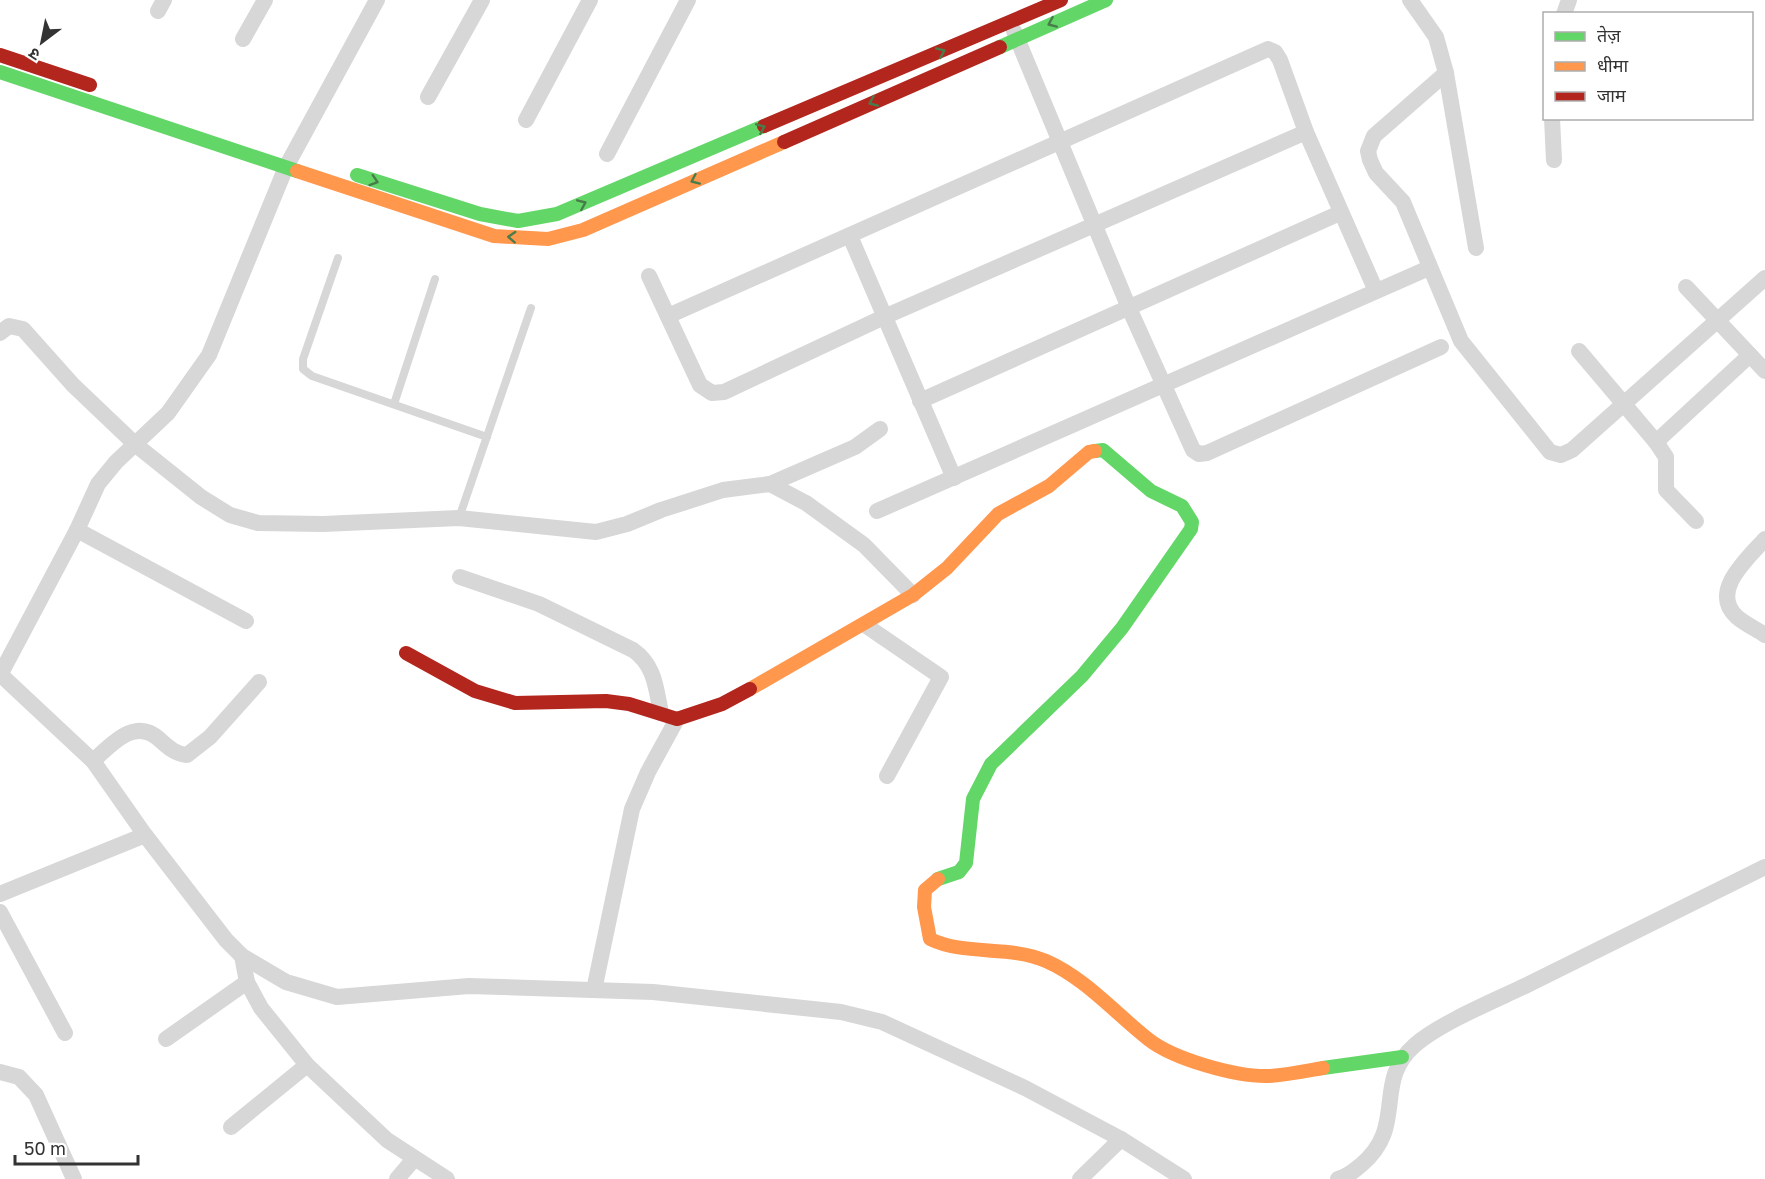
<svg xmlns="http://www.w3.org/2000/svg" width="1765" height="1179" font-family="'Golos Text','Noto Sans Devanagari',sans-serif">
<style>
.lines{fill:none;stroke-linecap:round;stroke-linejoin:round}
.lane{stroke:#d7d7d7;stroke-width:8}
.street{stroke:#d7d7d7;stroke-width:16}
.fast{stroke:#63d668;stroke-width:14}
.slow{stroke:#ff974d;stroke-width:14}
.jam{stroke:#b3261e;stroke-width:14}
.oneway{stroke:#497c4b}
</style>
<rect width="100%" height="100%" fill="#fff"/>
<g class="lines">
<g class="lane">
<path d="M338,258L303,359V369L312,376L487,437"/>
<path d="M394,404L435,279"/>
<path d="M459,518L531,308"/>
</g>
<g class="street">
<path d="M1410,0L1436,37L1446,73L1476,248"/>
<path d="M158,11L164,0"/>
<path d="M1564,14L1569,0"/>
<path d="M1014,31L1129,308L1193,450L1199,454L1207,453L1441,347"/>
<path d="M243,39L265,0"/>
<path d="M1446,73L1374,136L1368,151L1370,160L1376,173L1403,202L1461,341L1550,452L1561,455L1572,450L1765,278"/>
<path d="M428,97L482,0"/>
<path d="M1552,118L1554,160"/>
<path d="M526,120L590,0"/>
<path d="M607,154L688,0"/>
<path d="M850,236L954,478"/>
<path d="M649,276L700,385L712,393L724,392L884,317L1306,132"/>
<path d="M1686,287L1765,371"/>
<path d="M668,316L1268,49L1275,52L1280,60L1306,132L1376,291"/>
<path d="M0,333L9,326L23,329L73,385L136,445L201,497L230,515L258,523L323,524L459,518L596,532L627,524L661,510L723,490L770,484L806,503L864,545L913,595"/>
<path d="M1579,351L1656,442L1666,457V490L1696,521"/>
<path d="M920,401L1340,213"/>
<path d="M1656,442L1750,355"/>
<path d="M770,484L855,447L880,429"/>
<path d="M877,511L1429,268"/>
<path d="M77,530L246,621"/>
<path d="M1765,539C1747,559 1709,592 1737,617C1745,624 1756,629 1765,635"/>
<path d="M460,577L539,604L633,650C655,665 656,689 661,713"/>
<path d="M865,625L941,677L887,776"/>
<path d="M0,674L93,761L145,835L226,940L242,956L286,982L337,997L469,986L653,992L841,1012L882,1022L1025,1088L1121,1139L1184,1179"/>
<path d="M0,675L77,530L98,484L116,462L168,413L209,355L286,167L377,0"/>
<path d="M93,761C112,744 135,717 159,739C168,747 175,754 187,755L210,737L259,682"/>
<path d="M0,894L145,835"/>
<path d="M0,912L65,1033"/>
<path d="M242,956L247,982L261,1008L307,1065L387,1140L447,1179"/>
<path d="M594,990L632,809L648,772L677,719"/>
<path d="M166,1039L247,982"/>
<path d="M0,1072L19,1077L36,1095L74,1179"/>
<path d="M231,1127L307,1065"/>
<path d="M397,1179L414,1159"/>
<path d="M1080,1179L1121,1139"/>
<path d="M1338,1179C1348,1176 1354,1171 1361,1165C1408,1126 1372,1082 1415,1045C1440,1023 1496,1000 1527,985C1607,946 1686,906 1765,867"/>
</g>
<g class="fast">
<path d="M1000,47L1106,0"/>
<path d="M0,72L297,171"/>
<path d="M357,175L480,214L518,221L557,214L764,126"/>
<path d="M938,879L959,872L966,863L973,799L991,764L1082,676L1122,628L1191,529L1192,522L1182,506L1151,491L1103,450L1095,451"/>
<path d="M1323,1068L1402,1057"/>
</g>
<g class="slow">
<path d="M297,171L494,236L548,239L583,230L784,142"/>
<path d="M750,689L913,595L947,568L998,514L1049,486L1089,452L1095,451"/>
<path d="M938,879L925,890L924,907L930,939C965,956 1009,945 1046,961C1085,978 1115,1013 1148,1039C1173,1059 1236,1077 1269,1076C1287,1075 1305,1071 1323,1068"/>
</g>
<g class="jam">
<path d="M0,55L90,85"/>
<path d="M764,126L1061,0"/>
<path d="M784,142L1000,47"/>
<path d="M406,653L475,691L515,703L606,701L629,704L677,719L722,704L750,689"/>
</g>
</g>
<defs><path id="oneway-chevron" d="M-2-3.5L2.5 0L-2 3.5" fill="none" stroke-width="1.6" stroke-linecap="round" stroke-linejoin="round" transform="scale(1.5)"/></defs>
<g class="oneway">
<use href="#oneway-chevron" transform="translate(1052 23) rotate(157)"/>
<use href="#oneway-chevron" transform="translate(941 52) rotate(-23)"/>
<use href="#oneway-chevron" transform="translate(873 102) rotate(156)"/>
<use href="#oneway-chevron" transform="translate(761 128) rotate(-23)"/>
<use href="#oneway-chevron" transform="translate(695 180) rotate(156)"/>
<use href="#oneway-chevron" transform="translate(374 181) rotate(18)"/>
<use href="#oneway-chevron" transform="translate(582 204) rotate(-23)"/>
<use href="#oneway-chevron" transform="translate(512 237) rotate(-177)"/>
</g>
<rect x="1543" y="12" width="210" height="108" fill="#ffffff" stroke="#adadad" stroke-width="1.5"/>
<rect x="1555" y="32" width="30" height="9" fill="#63d668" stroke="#adadad" stroke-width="1.5"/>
<text x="1597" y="42" font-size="18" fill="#333333">तेज़</text>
<rect x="1555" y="62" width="30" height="9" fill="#ff974d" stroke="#adadad" stroke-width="1.5"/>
<text x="1597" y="72" font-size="18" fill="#333333">धीमा</text>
<rect x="1555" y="92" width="30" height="9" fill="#b3261e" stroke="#adadad" stroke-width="1.5"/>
<text x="1597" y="102" font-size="18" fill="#333333">जाम</text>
<g transform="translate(42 42) rotate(212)" stroke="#ffffff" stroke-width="4.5" paint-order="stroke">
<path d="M0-4.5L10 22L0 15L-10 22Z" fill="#333333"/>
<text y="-9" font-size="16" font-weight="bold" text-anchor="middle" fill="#333333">उ</text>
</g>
<path d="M15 1155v9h123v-9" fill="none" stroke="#333333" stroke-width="3"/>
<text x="24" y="1155" font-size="18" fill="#333333" stroke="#ffffff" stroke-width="4.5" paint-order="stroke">50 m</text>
</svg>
